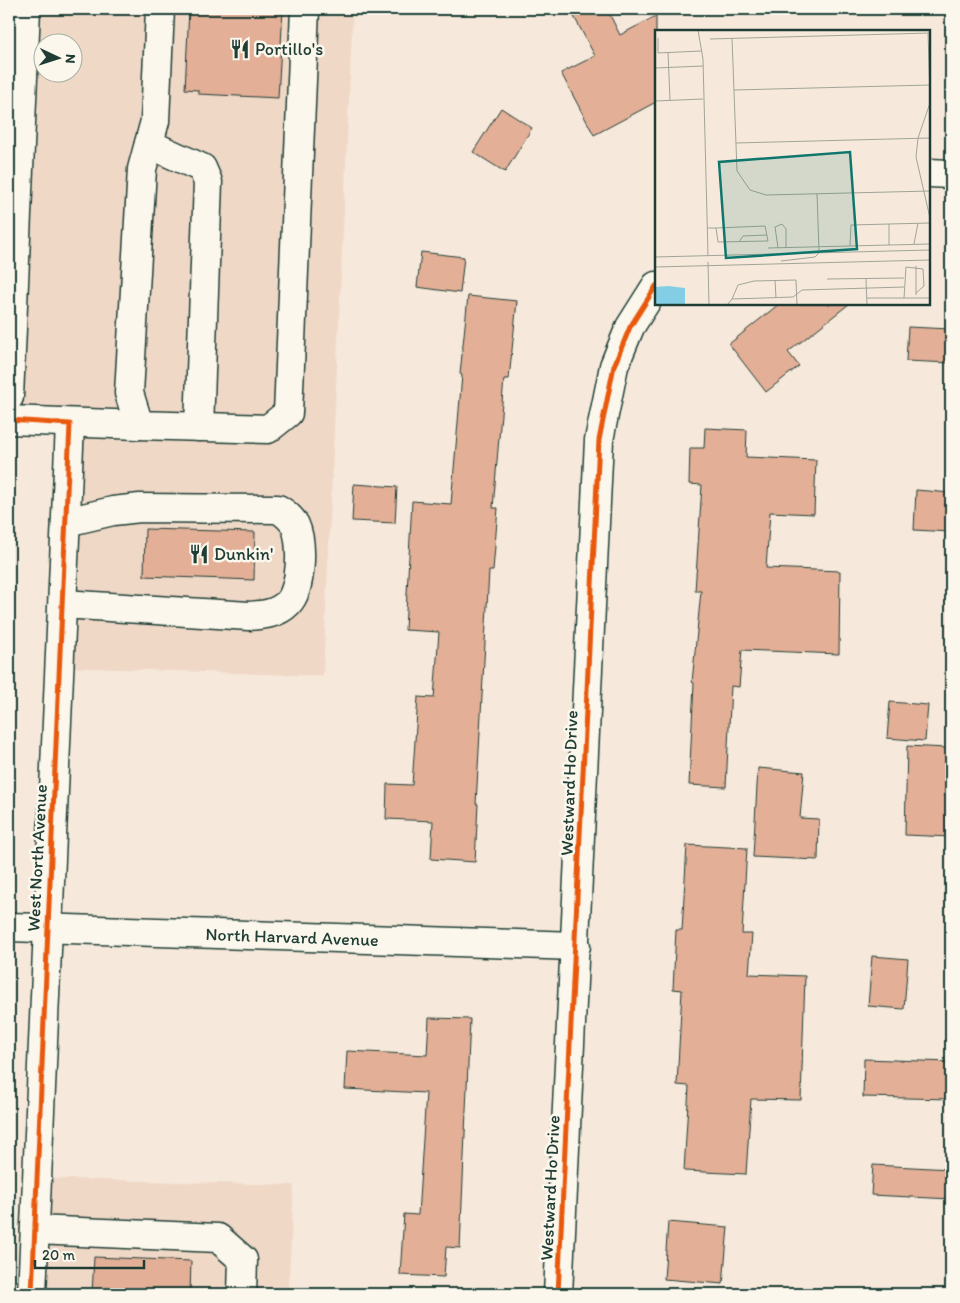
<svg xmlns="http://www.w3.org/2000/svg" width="960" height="1303" font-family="Itim,sans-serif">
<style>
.built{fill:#f0d8c7;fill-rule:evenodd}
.building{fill:#e3af97;stroke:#1f3d34}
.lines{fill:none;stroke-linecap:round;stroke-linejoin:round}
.minor-casing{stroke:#1f3d34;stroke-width:31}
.major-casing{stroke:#1f3d34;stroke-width:31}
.minor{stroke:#fbf7ec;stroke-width:28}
.major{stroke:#fbf7ec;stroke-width:28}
.cycleway-casing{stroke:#fbf7ec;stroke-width:8}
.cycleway{stroke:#e8590c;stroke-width:5}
.labels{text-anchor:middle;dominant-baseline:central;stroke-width:5;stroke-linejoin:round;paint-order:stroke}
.poi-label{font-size:18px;fill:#1f3d34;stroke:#fbf7ec;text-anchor:start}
.street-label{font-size:18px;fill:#1f3d34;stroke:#fbf7ec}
.inset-road{fill:none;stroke:#a0a498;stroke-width:1}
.view{fill:#0f766e;fill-opacity:0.15;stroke:#0f766e;stroke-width:2.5}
.inset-edge{fill:none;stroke:#1f3d34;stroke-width:2.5}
</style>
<rect width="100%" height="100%" fill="#f6e9db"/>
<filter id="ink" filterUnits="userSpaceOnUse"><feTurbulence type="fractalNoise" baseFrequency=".02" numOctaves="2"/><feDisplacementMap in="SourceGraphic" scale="10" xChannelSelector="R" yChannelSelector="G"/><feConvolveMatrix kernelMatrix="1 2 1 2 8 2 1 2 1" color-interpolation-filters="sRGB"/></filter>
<g filter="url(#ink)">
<g class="built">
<path d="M26,9H353L323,676L59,667L70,424L9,420ZM42,42H72V72H42Z"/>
<path d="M37,1178L294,1185L288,1294H32Z"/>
</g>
<g class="building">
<path d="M189,9H283L278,98L198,94V90L185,89Z"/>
<path d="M570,9H607L620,35L656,16V102L594,135L561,73L595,56Z"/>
<path d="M501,108L532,128L505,172L473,152Z"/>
<path d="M421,252L464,257L460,293L417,287Z"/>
<path d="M468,296L517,301L509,379H504L493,508H498L493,571H489L476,804H478L475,862L431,859L433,821L386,819L387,784L412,785L418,697L434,698L439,632L405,630L412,501L451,504L462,375L460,374Z"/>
<path d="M779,304H849L788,352L799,366L766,392L729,344Z"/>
<path d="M908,327L951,329V363L906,361Z"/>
<path d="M705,428L747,430L746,457L816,460L814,514L770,512L766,568L840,571L839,654L742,650L739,687L731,686L726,787L689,785L694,683L692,682L701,591H695L702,485L689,484L690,448H704Z"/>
<path d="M354,484L397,487L395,523L352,521Z"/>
<path d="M916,490L951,493V532L914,530Z"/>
<path d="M145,529L255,532L254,580L144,576Z"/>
<path d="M890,702L928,705L925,741L887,738Z"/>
<path d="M907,746L947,748L945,796H951V837L905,835Z"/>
<path d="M758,768L804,772L800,818L819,819L818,860L753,857Z"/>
<path d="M687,845L747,848L742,934H752L749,974L805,976L801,1100L751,1099L746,1174L684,1171L689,1086L677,1085L682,990L673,989L676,930H682Z"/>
<path d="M872,956L908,959L904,1009L868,1006Z"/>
<path d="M429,1018L470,1019L460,1248L446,1247L444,1277L400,1275L404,1214L418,1215L426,1093L345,1089L347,1051L427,1055Z"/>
<path d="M864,1059L951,1062V1099L863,1097Z"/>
<path d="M873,1165L951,1169V1199L871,1195Z"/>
<path d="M668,1222L728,1227L723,1284L664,1279Z"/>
<path d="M94,1257L191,1261L190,1294H92Z"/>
</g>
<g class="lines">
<defs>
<g id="minor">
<path d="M160,9L155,121L142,169L129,393L139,425L268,429L288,413L305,9"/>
<path d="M149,144L202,168L208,182L199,427"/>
<path d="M929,173L951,174"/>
<path d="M9,420L139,425"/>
<path d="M63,604L249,616C263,615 277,614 288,603C302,589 303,542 295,525C291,518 285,513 278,509L140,508L113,511L66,522"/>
<path d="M9,927L576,946"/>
<path d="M35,1230L218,1238L243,1260L242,1294"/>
<path d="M32,1294L70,424"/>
<path d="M558,1294L599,440L614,366L630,327L656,286"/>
</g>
<path id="major" d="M9,397L26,9"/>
</defs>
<use href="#minor" class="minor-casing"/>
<use href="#major" class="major-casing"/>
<use href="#minor" class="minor"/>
<use href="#major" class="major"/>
<defs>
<g id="cycleway">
<path d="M9,420L70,424L32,1294"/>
<path d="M558,1294L599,440L614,366L630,327L656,286"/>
</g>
</defs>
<use href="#cycleway" class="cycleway-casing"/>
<use href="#cycleway" class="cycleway"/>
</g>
</g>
<defs>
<symbol id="restaurant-bare" viewBox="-9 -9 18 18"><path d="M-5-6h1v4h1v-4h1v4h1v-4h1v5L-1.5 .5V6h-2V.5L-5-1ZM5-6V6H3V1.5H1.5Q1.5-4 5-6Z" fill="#1f3d34" stroke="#fbf7ec" stroke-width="2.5" paint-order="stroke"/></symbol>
</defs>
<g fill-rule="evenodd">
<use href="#restaurant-bare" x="226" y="35" width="28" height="28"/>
<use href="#restaurant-bare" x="185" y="540" width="28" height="28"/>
</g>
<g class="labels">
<g class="poi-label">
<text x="255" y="49">Portillo's</text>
<text x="214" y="554">Dunkin'</text>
</g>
<g class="street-label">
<text transform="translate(569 783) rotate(-88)">Westward Ho Drive</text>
<text transform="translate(37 858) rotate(-87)">West North Avenue</text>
<text transform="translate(292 937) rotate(2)">North Harvard Avenue</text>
<text transform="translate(550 1188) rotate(-87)">Westward Ho Drive</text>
</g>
</g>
<g transform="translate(655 30)">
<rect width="275" height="275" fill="#f6e9db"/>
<path d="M13,256L30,258V275H0V257Z" fill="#84cee5"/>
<path class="inset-road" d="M43,0L48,29L53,226M273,3L275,64M3,8V23L46,21M77,8L82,141L95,160L111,165L275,161M55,9L275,3M13,22L15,70M0,38L48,36M79,60L275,55M0,71L48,69M275,73L263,108L261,127L275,188M81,113L275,108M162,164L164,220M234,194L275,193M52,198H61L110,196L113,211L63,212L61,198M84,212L88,206L112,205M259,214L263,193M195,216L196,195L234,194V215M113,218L275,214M123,218L120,197L127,194L131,199V218M0,227L275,220M126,231L160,227L164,223M53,232L54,275M261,236V265M0,237L275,230M172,249L249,248M211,249L212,275M120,250L121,268M212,268H275M249,268L251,237L268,239L269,256L261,263M77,269L83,255L99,251L141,250L142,275M72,275L77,269L138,267L147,260L249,257"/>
<path class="view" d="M195,122L202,219L71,228L64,132Z"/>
<rect width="275" height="275" class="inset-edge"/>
</g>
<rect width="960" height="1303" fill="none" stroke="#fbf7ec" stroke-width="30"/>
<rect x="15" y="15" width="930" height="1273" fill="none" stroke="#1f3d34" stroke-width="2" filter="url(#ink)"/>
<g transform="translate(58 58) rotate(94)"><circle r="24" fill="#fbf7ec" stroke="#a3ada2"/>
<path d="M0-4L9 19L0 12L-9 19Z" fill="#1f3d34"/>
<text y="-8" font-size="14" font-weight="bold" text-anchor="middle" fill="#1f3d34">N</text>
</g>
<path d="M35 1260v8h109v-8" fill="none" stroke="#1f3d34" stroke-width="2.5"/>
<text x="42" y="1260" font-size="15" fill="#1f3d34" stroke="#fbf7ec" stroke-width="4" paint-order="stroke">20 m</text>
</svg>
